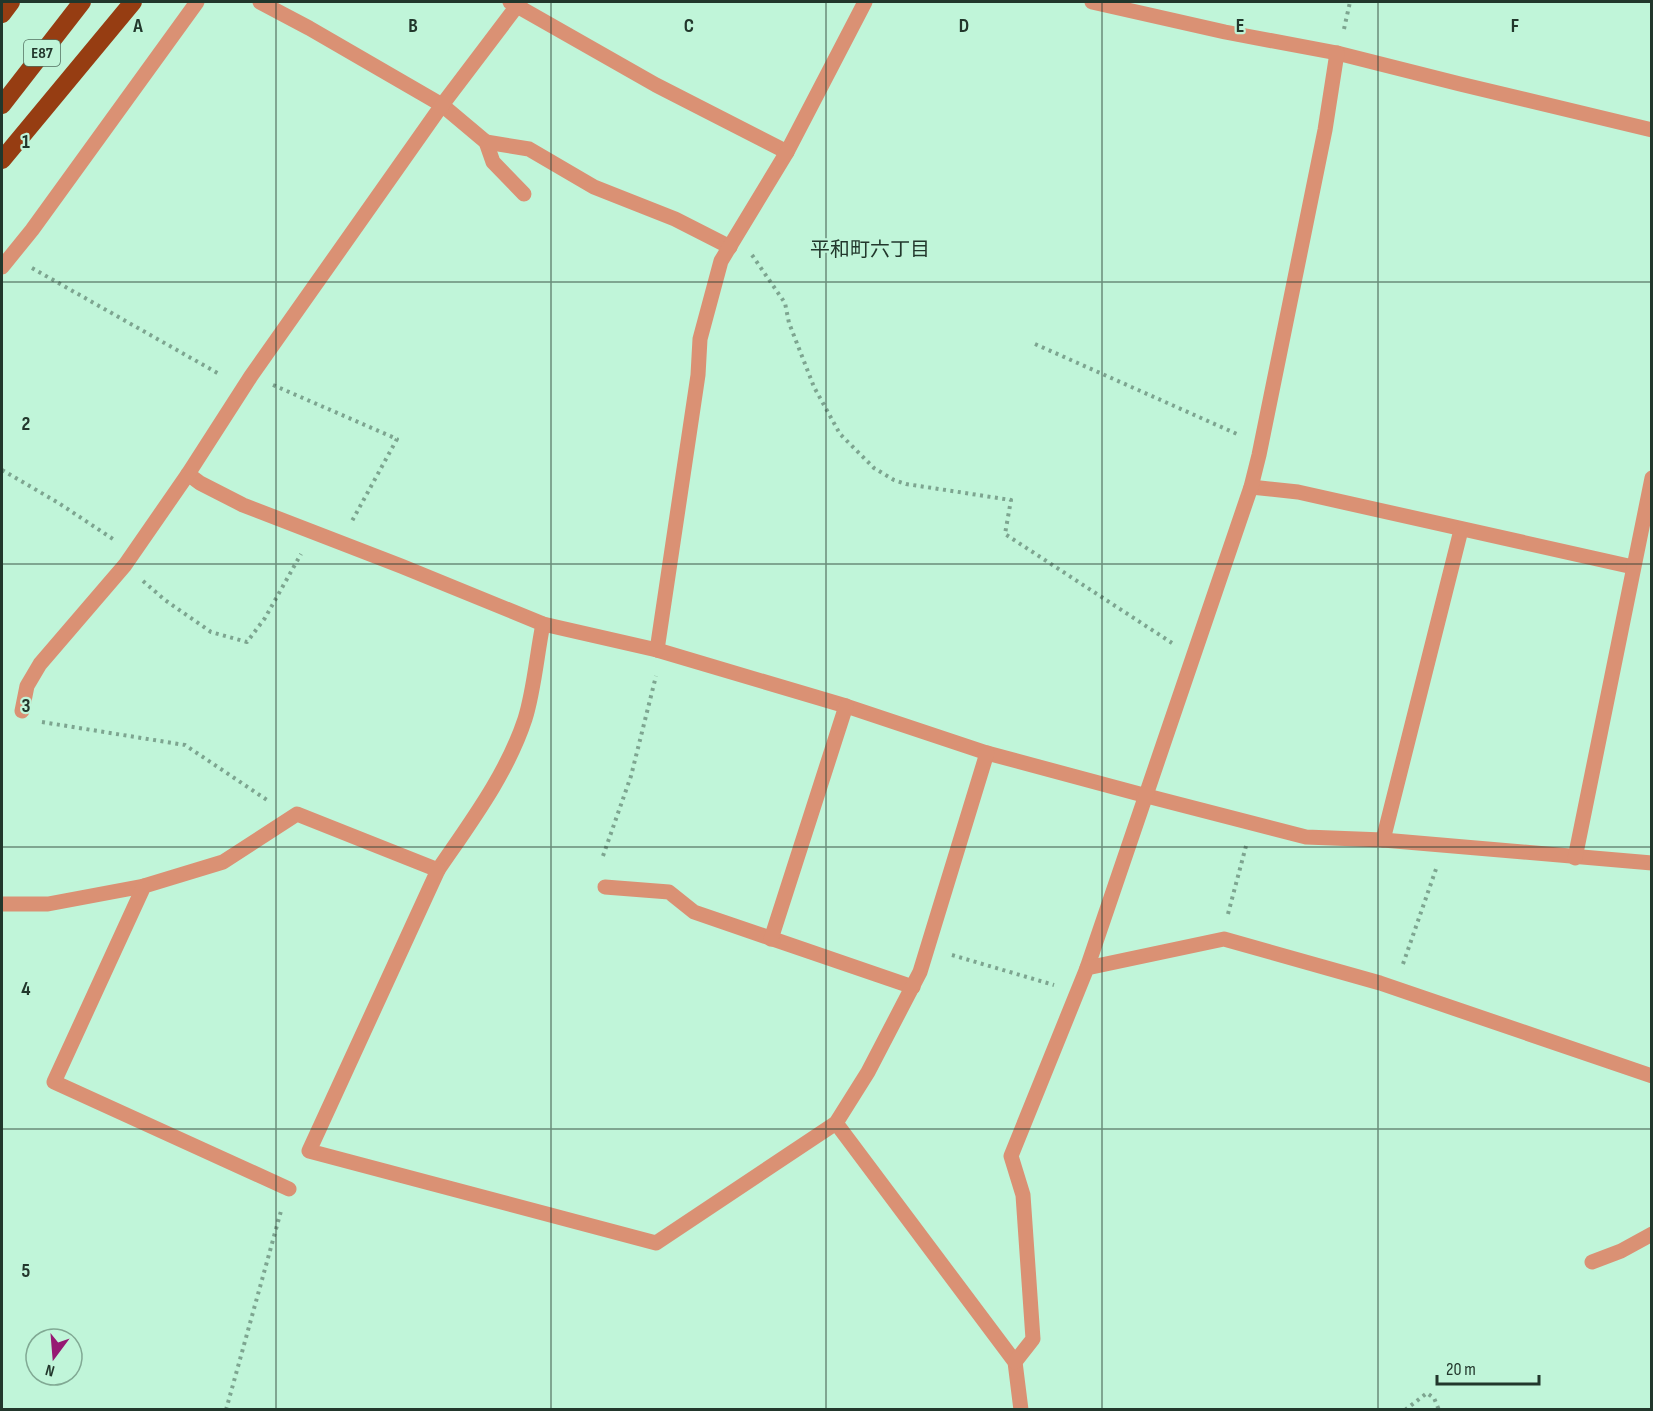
<svg xmlns="http://www.w3.org/2000/svg" width="1653" height="1411" font-family="'Sofia Sans Condensed','Noto Sans JP',sans-serif">
<style>
.lines{fill:none;stroke-linecap:round;stroke-linejoin:round}
.path{stroke:#7da590;stroke-width:4;stroke-dasharray:3 4.5;stroke-linecap:butt}
.minor{stroke:#da9174;stroke-width:15}
.highway{stroke:#963d12;stroke-width:18}
.grid{fill:none;stroke:#22372c;stroke-width:1.5;stroke-opacity:0.55}
.labels{text-anchor:middle;dominant-baseline:central;stroke-width:4.5;stroke-linejoin:round;paint-order:stroke}
.shield{fill:#c0f5d9;stroke:#517060;stroke-width:1.5}
.shield-label{font-size:16px;font-weight:bold;fill:#22372c}
.neighbourhood-label{font-size:20px;fill:#22372c;stroke:#c0f5d9}
.grid-label{font-size:20px;text-anchor:middle;font-weight:bold;fill:#22372c;stroke:#c0f5d9;stroke-width:4.5;stroke-linejoin:round;paint-order:stroke}
</style>
<rect width="100%" height="100%" fill="#c0f5d9"/>
<g class="lines">
<g class="path">
<path d="M1344,29L1350,2"/>
<path d="M752,255L785,303L789,323L814,387L840,434L874,468L894,480L906,484L1011,500L1005,534L1172,643"/>
<path d="M32,268L221,375"/>
<path d="M1035,344L1237,434"/>
<path d="M273,385L397,439L352,521"/>
<path d="M2,470L57,502L113,539"/>
<path d="M143,581L165,600L211,632L247,642L265,618L301,554"/>
<path d="M42,722L185,745L270,802"/>
<path d="M603,856L631,776L656,676"/>
<path d="M1228,914L1246,846"/>
<path d="M952,955L1054,985"/>
<path d="M1403,964L1436,869"/>
<path d="M226,1410L281,1211"/>
<path d="M1405,1410L1427,1393L1434,1398L1439,1410"/>
</g>
<g class="minor">
<path d="M260,2L309,28L442,105L486,142L493,162L524,194"/>
<path d="M510,2L656,85L787,152"/>
<path d="M1092,2L1225,32L1337,53L1460,84L1652,130"/>
<path d="M486,142L529,149L594,187L675,219L730,247"/>
<path d="M2,267L32,230L197,2"/>
<path d="M188,474L200,483L243,505L401,566L543,624L657,650L846,706L987,753L1147,796L1306,837L1383,840L1652,863"/>
<path d="M1251,487L1298,492L1633,567"/>
<path d="M657,650L698,375L700,339L721,261L787,152L865,2"/>
<path d="M22,711L27,686L40,664L125,565L188,474L251,376L442,105L520,2"/>
<path d="M1383,840L1461,530"/>
<path d="M1575,858L1652,478"/>
<path d="M438,870C470,823 507,774 525,719C534,691 537,653 543,624"/>
<path d="M605,887L669,892L694,912L913,987"/>
<path d="M2,904H48L144,886"/>
<path d="M771,939L846,706"/>
<path d="M1087,968L1251,487L1259,455L1325,130L1337,53"/>
<path d="M836,1123L1015,1362L1021,1410"/>
<path d="M289,1189L54,1082L144,886L223,862L297,814L438,870L309,1151L656,1243L836,1123L868,1072L920,972L987,753"/>
<path d="M1592,1262L1621,1251L1652,1234"/>
<path d="M1015,1362L1033,1339L1023,1195L1011,1156L1087,968L1224,939L1380,983L1652,1076"/>
</g>
<g class="highway">
<path d="M2,14L11,2"/>
<path d="M2,105L82,2"/>
<path d="M2,160L133,2"/>
</g>
</g>
<path class="grid" d="M276,2V1410M551,2V1410M826,2V1410M1102,2V1410M1378,2V1410M2,282H1652M2,564H1652M2,847H1652M2,1129H1652"/>
<g class="labels">
<rect class="shield" x="24" y="40" width="36" height="26" rx="4.5"/>
<g class="shield-label">
<text x="42" y="53">E87</text>
</g>
<g class="neighbourhood-label">
<text x="870" y="250">平和町六丁目</text>
</g>
</g>
<g class="grid-label">
<text x="138" y="32">A</text>
<text x="413" y="32">B</text>
<text x="689" y="32">C</text>
<text x="964" y="32">D</text>
<text x="1240" y="32">E</text>
<text x="1515" y="32">F</text>
<text x="26" y="148">1</text>
<text x="26" y="430">2</text>
<text x="26" y="712">3</text>
<text x="26" y="995">4</text>
<text x="26" y="1277">5</text>
</g>
<rect width="1653" height="1411" fill="none" stroke="#22372c" stroke-width="6"/>
<g transform="translate(54 1357) rotate(196)"><circle r="28" fill="#c0f5d9" stroke="#81a994" stroke-width="1.5"/>
<path d="M0-4.5L10 22L0 15L-10 22Z" fill="#961973"/>
<text y="-9" font-size="16" font-weight="bold" text-anchor="middle" fill="#22372c">N</text>
</g>
<path d="M1437 1375v9h102v-9" fill="none" stroke="#22372c" stroke-width="3"/>
<text x="1446" y="1375" font-size="18" fill="#22372c" stroke="#c0f5d9" stroke-width="4.5" paint-order="stroke">20 m</text>
</svg>
